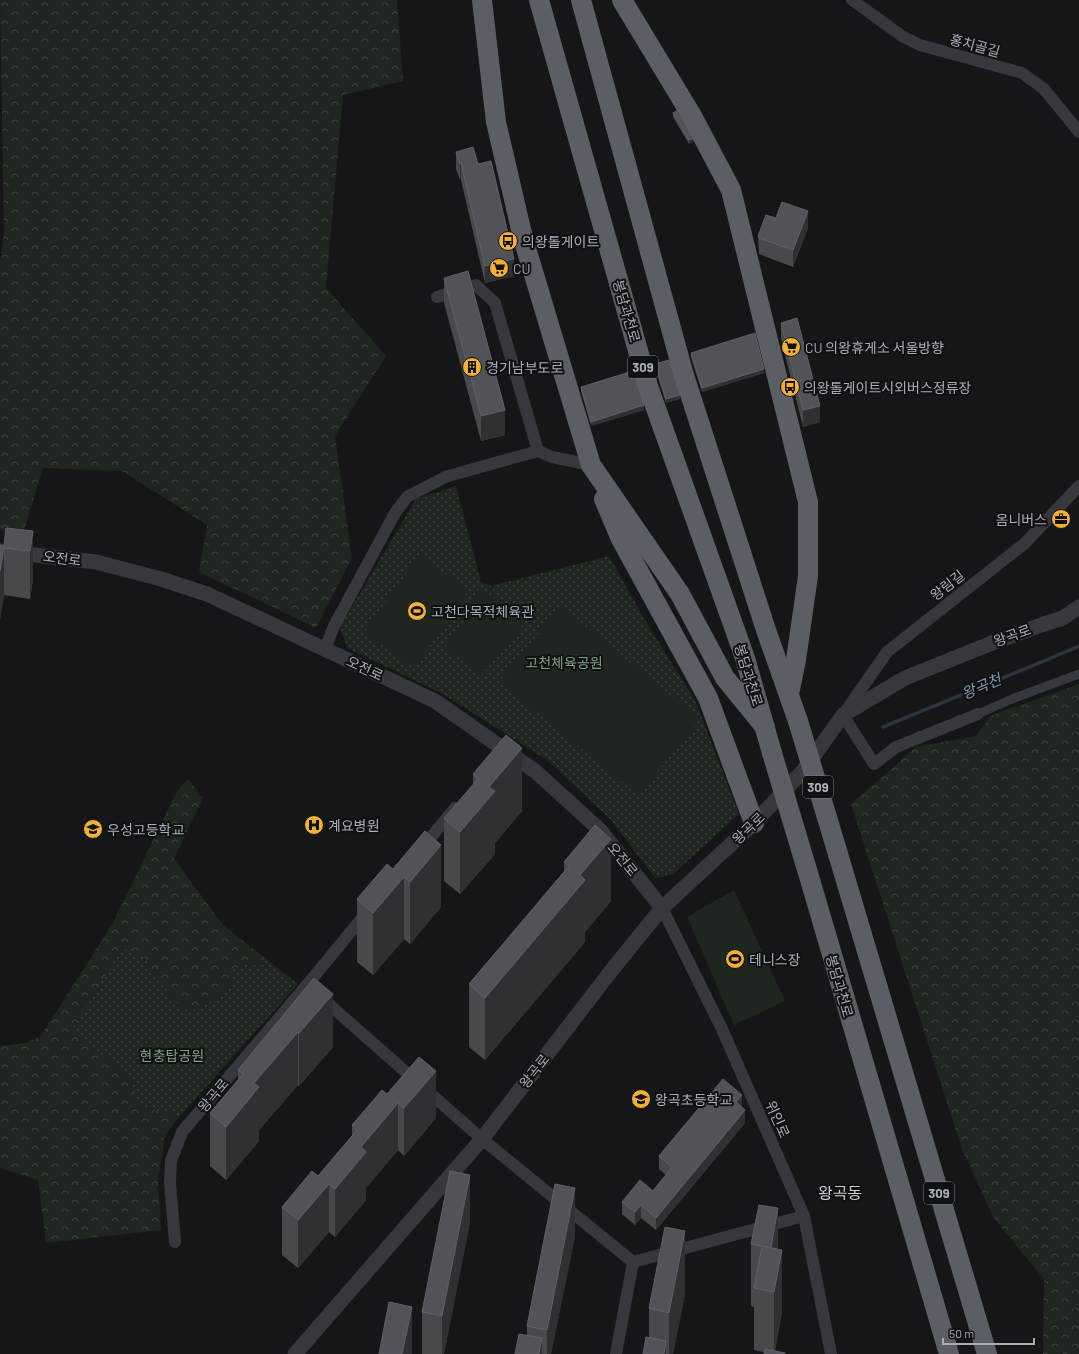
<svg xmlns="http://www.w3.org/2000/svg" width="1079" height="1354" font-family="Barlow,'Noto Sans KR',sans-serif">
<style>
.forest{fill:url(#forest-crowns)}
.park{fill:url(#park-dots)}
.pitch{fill:#1e261f}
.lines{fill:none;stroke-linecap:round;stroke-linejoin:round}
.stream{stroke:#2c353c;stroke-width:3.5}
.pedestrian{stroke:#37383d;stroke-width:9}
.minor{stroke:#37383d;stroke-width:12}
.tertiary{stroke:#37383d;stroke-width:15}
.trunk{stroke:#5b5e65;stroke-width:20}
.trunk-bridge{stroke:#5b5e65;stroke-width:20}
.wall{fill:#47494d}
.shaded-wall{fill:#2f3033}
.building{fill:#525359;stroke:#5f6168}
.labels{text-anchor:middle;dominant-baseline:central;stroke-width:4;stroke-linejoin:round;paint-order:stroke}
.shield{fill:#111113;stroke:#7b7e86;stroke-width:1}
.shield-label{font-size:13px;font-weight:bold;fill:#a8adb8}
.street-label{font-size:14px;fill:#a8adb8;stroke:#111113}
.poi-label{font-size:14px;fill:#a8adb8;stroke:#111113;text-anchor:start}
.park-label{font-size:14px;fill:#7fa381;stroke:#111113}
.water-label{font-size:15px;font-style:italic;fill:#7f9bb3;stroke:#111113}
.quarter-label{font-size:16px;fill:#c9ccd4;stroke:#111113}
</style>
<defs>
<pattern id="forest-crowns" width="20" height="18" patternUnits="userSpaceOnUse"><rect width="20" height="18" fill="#1e261f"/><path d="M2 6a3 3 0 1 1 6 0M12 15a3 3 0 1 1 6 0" fill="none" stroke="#3c433d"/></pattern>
<pattern id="park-dots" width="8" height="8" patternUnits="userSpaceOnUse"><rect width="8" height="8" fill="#1e261f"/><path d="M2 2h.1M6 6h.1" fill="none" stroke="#3c433d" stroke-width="1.8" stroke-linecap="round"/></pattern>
</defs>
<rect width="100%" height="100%" fill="#161618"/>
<g class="forest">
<path d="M0,0H397L403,81L343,95L326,288L386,356L335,436L352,558L316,628L199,572L207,525L122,471L43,468L23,534L0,530V261L4,234Z"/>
<path d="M1079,684V1354H1043L1044,1279L993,1217L962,1149L851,804L916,747L976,736L990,716Z"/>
<path d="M188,779L203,798L174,859L223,925L266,959L261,967L244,964L230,986L219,998L190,1012L168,997L167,985L156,981L145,958L71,1031L131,1077L138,1101L150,1109L180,1116L165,1135L158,1182L161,1230L46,1243L38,1180L0,1168V1046L25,1043L40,1037L113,923L177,791Z"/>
</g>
<g class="park">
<path d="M456,486L481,582L491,586L609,556L649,627L695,700L739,814L672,875L655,878L611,820L547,760L441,693L347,648L340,627L416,499Z"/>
<path d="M122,948L145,958L156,980L167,985L168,997L190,1012L219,998L230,986L233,970L244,964L261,967L266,959L298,984L180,1116L150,1109L137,1101L131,1077L71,1031Z"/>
</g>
<g class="pitch">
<path d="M419,555L469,590L414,668L364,633Z"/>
<path d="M481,587L525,622L481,676L445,647L465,621L458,615Z"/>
<path d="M561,606L700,719L638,795L499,682Z"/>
<path d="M734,890L785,1001L734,1025L687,917Z"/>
</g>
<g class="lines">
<path class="stream" d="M883,727C948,700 1014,674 1079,646"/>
<path class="pedestrian" d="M978,714L1012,699L1079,674"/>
<g class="minor">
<path d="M852,0L902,36L920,45L1022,73L1044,89L1079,132"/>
<path d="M437,297L476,285L495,303L538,451L552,457L591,465"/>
<path d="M325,649L334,626L395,513L407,497L445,477L538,451"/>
<path d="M978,714L896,747L874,764L843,715L887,652L1024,544L1079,486"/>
<path d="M422,848L455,808"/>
<path d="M662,908L722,1029L804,1216L831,1354"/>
<path d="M307,985L367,912"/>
<path d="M175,1242L170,1183L171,1161L182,1132L307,985L482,1139L633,1262L616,1354"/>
<path d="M633,1262L804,1216"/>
</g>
<g class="tertiary">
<path d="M0,551L96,562L161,579L207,594L435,701L535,771L600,830L662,908"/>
<path d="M295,1354L482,1139L611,971L662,908L754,823L803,771L843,715L905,678L992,643L1041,625L1063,618L1079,607"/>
</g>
<g class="trunk">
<path d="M482,0L496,122L503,152L523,238L591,465L680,594L725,678L765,727"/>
<path d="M539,0L648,386L745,658L772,753"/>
<path d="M581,0L683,372L766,630L798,721"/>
<path d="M622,0L692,116L731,190L808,502V576L796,660L789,694"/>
<path d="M604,499L621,539L708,698L754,823"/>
<path d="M838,854L987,1354"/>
<path d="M811,883L949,1354"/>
</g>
<g class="trunk-bridge">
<path d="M798,721L838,854"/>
<path d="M772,753L811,883"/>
</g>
</g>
<g class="wall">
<path d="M673,113L693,142L689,144L673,117Z"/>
<path d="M456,152L478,164L514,276L485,283L461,180H460L456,169Z"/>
<path d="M776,218L808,228L793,267L759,254L758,236Z"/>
<path d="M444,278L505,435L481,441L444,303Z"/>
<path d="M781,323L820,422L803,427L781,339Z"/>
<path d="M691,353L764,373L702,392L691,357Z"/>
<path d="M655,364L680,399L666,403L655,368Z"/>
<path d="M581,387L644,410L591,426L581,391Z"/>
<path d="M33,531V579L30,599L4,595L0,619V545L4,546Z"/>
<path d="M473,774L522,811L495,843V854L460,894L444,881V818L473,785Z"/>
<path d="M425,831L441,907L410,944L404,939L373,975L357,962V899L393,869Z"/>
<path d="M564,862L611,901L585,932V942L485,1060L469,1047V984L564,872Z"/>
<path d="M314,978L333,1047L299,1086L298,1085L259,1130V1141L226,1180L210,1166V1113L238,1080V1070Z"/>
<path d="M387,1094L436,1118L404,1156L398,1150L366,1188V1200L335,1237L329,1232L298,1268L282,1255V1207L318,1176L352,1137V1125Z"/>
<path d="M742,1107L745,1123L656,1230L641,1218L635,1225L622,1214V1202L653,1191L666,1175L659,1169V1156Z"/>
<path d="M470,1222L444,1354H422V1312Z"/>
<path d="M575,1236L551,1354H515L527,1335V1326Z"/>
<path d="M751,1244L778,1249L782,1312L775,1351L764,1352L754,1350V1307L751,1306Z"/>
<path d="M685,1294L673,1354H643L649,1338V1308Z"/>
</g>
<g class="shaded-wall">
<path d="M693,138V142L689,144V140Z"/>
<path d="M461,163V180H460V164Z"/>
<path d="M808,211V228L793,267V250Z"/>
<path d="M514,259V276L485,283V266Z"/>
<path d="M764,369V373L702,392V388Z"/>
<path d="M680,395V399L666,403V399Z"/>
<path d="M644,405V410L591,426V422Z"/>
<path d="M820,406V422L803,427V410Z"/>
<path d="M505,410V435L481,441V416Z"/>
<path d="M33,531V579L30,599V551Z"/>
<path d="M4,548V595L0,619V571Z"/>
<path d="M522,748V811L495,843V854L460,894V832L489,787Z"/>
<path d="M611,839V901L585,932V942L485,1060V998L580,875Z"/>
<path d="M441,845V907L410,944V882Z"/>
<path d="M404,877V939L373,975V913Z"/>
<path d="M333,994V1047L299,1086V1033Z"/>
<path d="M298,1032V1085L259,1130V1141L226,1180V1127L254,1083Z"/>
<path d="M436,1071V1118L404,1156V1108Z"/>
<path d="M742,1095V1107L736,1102Z"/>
<path d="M398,1103V1150L366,1188V1200L335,1237V1189L361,1147Z"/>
<path d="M745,1110V1123L656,1230V1218Z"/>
<path d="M470,1175V1222L444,1354H442V1316Z"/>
<path d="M329,1184V1232L298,1268V1220Z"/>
<path d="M575,1188V1236L551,1354H547V1330Z"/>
<path d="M641,1205V1218L635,1225V1212Z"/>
<path d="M778,1208V1270L782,1250V1312L774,1354V1292L771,1248Z"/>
<path d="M685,1231V1294L673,1354H669V1313Z"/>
<path d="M412,1307V1354H402Z"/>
<path d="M542,1338V1354H539Z"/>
<path d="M666,1341V1354H664Z"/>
</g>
<g class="building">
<path d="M678,110L693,138L689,140L673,113Z"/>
<path d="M473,147L478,164L491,161L514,259L485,266L461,163L460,164L456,152Z"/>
<path d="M782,202L808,211L793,250L759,238L758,236L766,215L776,218Z"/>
<path d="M468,271L505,410L481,416L444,278Z"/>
<path d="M797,318L820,406L803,410L781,323Z"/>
<path d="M755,333L764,369L702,388L691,353Z"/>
<path d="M669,360L680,395L666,399L655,364Z"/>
<path d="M633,371L644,405L591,422L581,387Z"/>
<path d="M6,528L33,531L30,551L4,548L0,571V545L4,546Z"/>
<path d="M506,735L522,748L489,787L495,791L460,832L444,818L478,779L473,774Z"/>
<path d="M595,825L611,839L580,875L585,880L485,998L469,984L569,866L564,862Z"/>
<path d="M425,831L441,845L410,882L404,877L373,913L357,899L387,864L393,869Z"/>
<path d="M314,978L333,994L299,1033L298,1032L254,1083L259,1087L226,1127L210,1113L243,1074L238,1070Z"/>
<path d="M419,1057L436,1071L404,1108L398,1103L361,1147L366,1152L335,1189L329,1184L298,1220L282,1207L312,1171L318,1176L357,1130L352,1125L382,1090L387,1094Z"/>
<path d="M723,1079L742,1095L736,1102L745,1110L656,1218L641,1205L635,1212L622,1202L640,1180L653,1191L672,1167L659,1156Z"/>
<path d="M450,1171L470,1175L442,1316L422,1312Z"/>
<path d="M555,1184L575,1188L547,1330L527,1326Z"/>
<path d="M759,1205L778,1208L771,1248L751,1244Z"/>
<path d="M665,1227L685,1231L669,1313L649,1308Z"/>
<path d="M762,1246L782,1250L774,1292L754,1288Z"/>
<path d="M389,1302L412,1307L402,1354H379Z"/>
<path d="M519,1334L542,1338L539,1354H515Z"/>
<path d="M646,1337L666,1341L664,1354H643Z"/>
<path d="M765,1349L785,1353V1354H764Z"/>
</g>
<defs>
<symbol id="bus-disc" viewBox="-11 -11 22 22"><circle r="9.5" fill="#f2b134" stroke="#111113"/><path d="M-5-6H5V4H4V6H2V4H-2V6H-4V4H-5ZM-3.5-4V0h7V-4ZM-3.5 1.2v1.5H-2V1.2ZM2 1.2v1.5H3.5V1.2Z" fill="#111"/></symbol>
<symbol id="supermarket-disc" viewBox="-11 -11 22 22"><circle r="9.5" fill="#f2b134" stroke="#111113"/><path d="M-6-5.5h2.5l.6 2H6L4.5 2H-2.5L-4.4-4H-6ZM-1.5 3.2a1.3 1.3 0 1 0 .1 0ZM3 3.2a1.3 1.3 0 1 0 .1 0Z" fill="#111"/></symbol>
<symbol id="building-disc" viewBox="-11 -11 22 22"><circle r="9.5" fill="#f2b134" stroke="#111113"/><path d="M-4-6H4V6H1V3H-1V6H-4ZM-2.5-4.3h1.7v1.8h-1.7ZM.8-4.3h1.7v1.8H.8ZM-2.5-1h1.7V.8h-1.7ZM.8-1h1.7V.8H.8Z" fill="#111"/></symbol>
<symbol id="office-disc" viewBox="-11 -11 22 22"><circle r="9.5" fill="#f2b134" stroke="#111113"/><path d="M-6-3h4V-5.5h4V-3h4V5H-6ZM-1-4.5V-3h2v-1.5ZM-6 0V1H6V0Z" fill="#111"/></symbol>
<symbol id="stadium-disc" viewBox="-11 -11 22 22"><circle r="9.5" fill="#f2b134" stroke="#111113"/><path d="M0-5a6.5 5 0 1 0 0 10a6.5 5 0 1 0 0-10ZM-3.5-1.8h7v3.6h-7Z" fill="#111"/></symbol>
<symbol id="hospital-disc" viewBox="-11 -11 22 22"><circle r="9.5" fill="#f2b134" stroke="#111113"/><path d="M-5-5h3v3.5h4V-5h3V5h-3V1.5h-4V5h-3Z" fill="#111"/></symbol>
<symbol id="school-disc" viewBox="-11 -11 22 22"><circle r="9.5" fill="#f2b134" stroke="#111113"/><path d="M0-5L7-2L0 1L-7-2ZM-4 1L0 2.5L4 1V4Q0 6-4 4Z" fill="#111"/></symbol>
</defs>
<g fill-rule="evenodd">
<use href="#bus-disc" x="497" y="230" width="22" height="22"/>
<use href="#supermarket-disc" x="488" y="257" width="22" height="22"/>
<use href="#supermarket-disc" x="780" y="336" width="22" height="22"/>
<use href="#building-disc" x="461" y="356" width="22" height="22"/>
<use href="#bus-disc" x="779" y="376" width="22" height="22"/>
<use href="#office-disc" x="1050" y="508" width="22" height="22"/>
<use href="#stadium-disc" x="406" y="600" width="22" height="22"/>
<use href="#hospital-disc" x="303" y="814" width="22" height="22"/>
<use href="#school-disc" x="82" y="818" width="22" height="22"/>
<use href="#stadium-disc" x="724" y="948" width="22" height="22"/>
<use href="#school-disc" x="630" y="1088" width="22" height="22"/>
</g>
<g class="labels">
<g class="shield">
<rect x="628" y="356" width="30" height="22" rx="3"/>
<rect x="803" y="776" width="30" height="22" rx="3"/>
<rect x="924" y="1182" width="30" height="22" rx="3"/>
</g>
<g class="shield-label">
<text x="643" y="367">309</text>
<text x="818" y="787">309</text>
<text x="939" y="1193">309</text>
</g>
<g class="street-label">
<text transform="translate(975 45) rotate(15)">홍치골길</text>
<text transform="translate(627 311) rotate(74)">봉담과천로</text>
<text transform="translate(62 558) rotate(7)">오전로</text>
<text transform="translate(947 585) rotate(-38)">왕림길</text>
<text transform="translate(1012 635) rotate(-20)">왕곡로</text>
<text transform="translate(365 668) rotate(25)">오전로</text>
<text transform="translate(749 675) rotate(73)">봉담과천로</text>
<text transform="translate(748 828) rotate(-44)">왕곡로</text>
<text transform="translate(623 859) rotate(51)">오전로</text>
<text transform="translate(840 986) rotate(74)">봉담과천로</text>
<text transform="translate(534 1071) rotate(-52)">왕곡로</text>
<text transform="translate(213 1095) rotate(-50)">왕곡로</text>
<text transform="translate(778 1119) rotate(66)">위인로</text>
</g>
<g class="poi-label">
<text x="522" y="241">의왕톨게이트</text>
<text x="513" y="268">CU</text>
<text x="805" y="347">CU 의왕휴게소 서울방향</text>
<text x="486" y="367">경기남부도로</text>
<text x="804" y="387">의왕톨게이트시외버스정류장</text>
<text x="1047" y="519" text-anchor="end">옴니버스</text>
<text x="431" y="611">고천다목적체육관</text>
<text x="328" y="825">계요병원</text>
<text x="107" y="829">우성고등학교</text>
<text x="749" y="959">테니스장</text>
<text x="655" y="1099">왕곡초등학교</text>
</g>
<g class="park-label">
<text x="564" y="662">고천체육공원</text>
<text x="172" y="1055">현충탑공원</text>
</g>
<g class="water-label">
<text transform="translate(981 686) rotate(-23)">왕곡천</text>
</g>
<g class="quarter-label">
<text x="840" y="1192">왕곡동</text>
</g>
</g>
<path d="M943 1338v6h91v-6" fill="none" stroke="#a8adb8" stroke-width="2"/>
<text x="949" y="1338" font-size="12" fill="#a8adb8" stroke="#111113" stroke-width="3" paint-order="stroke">50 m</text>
</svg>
